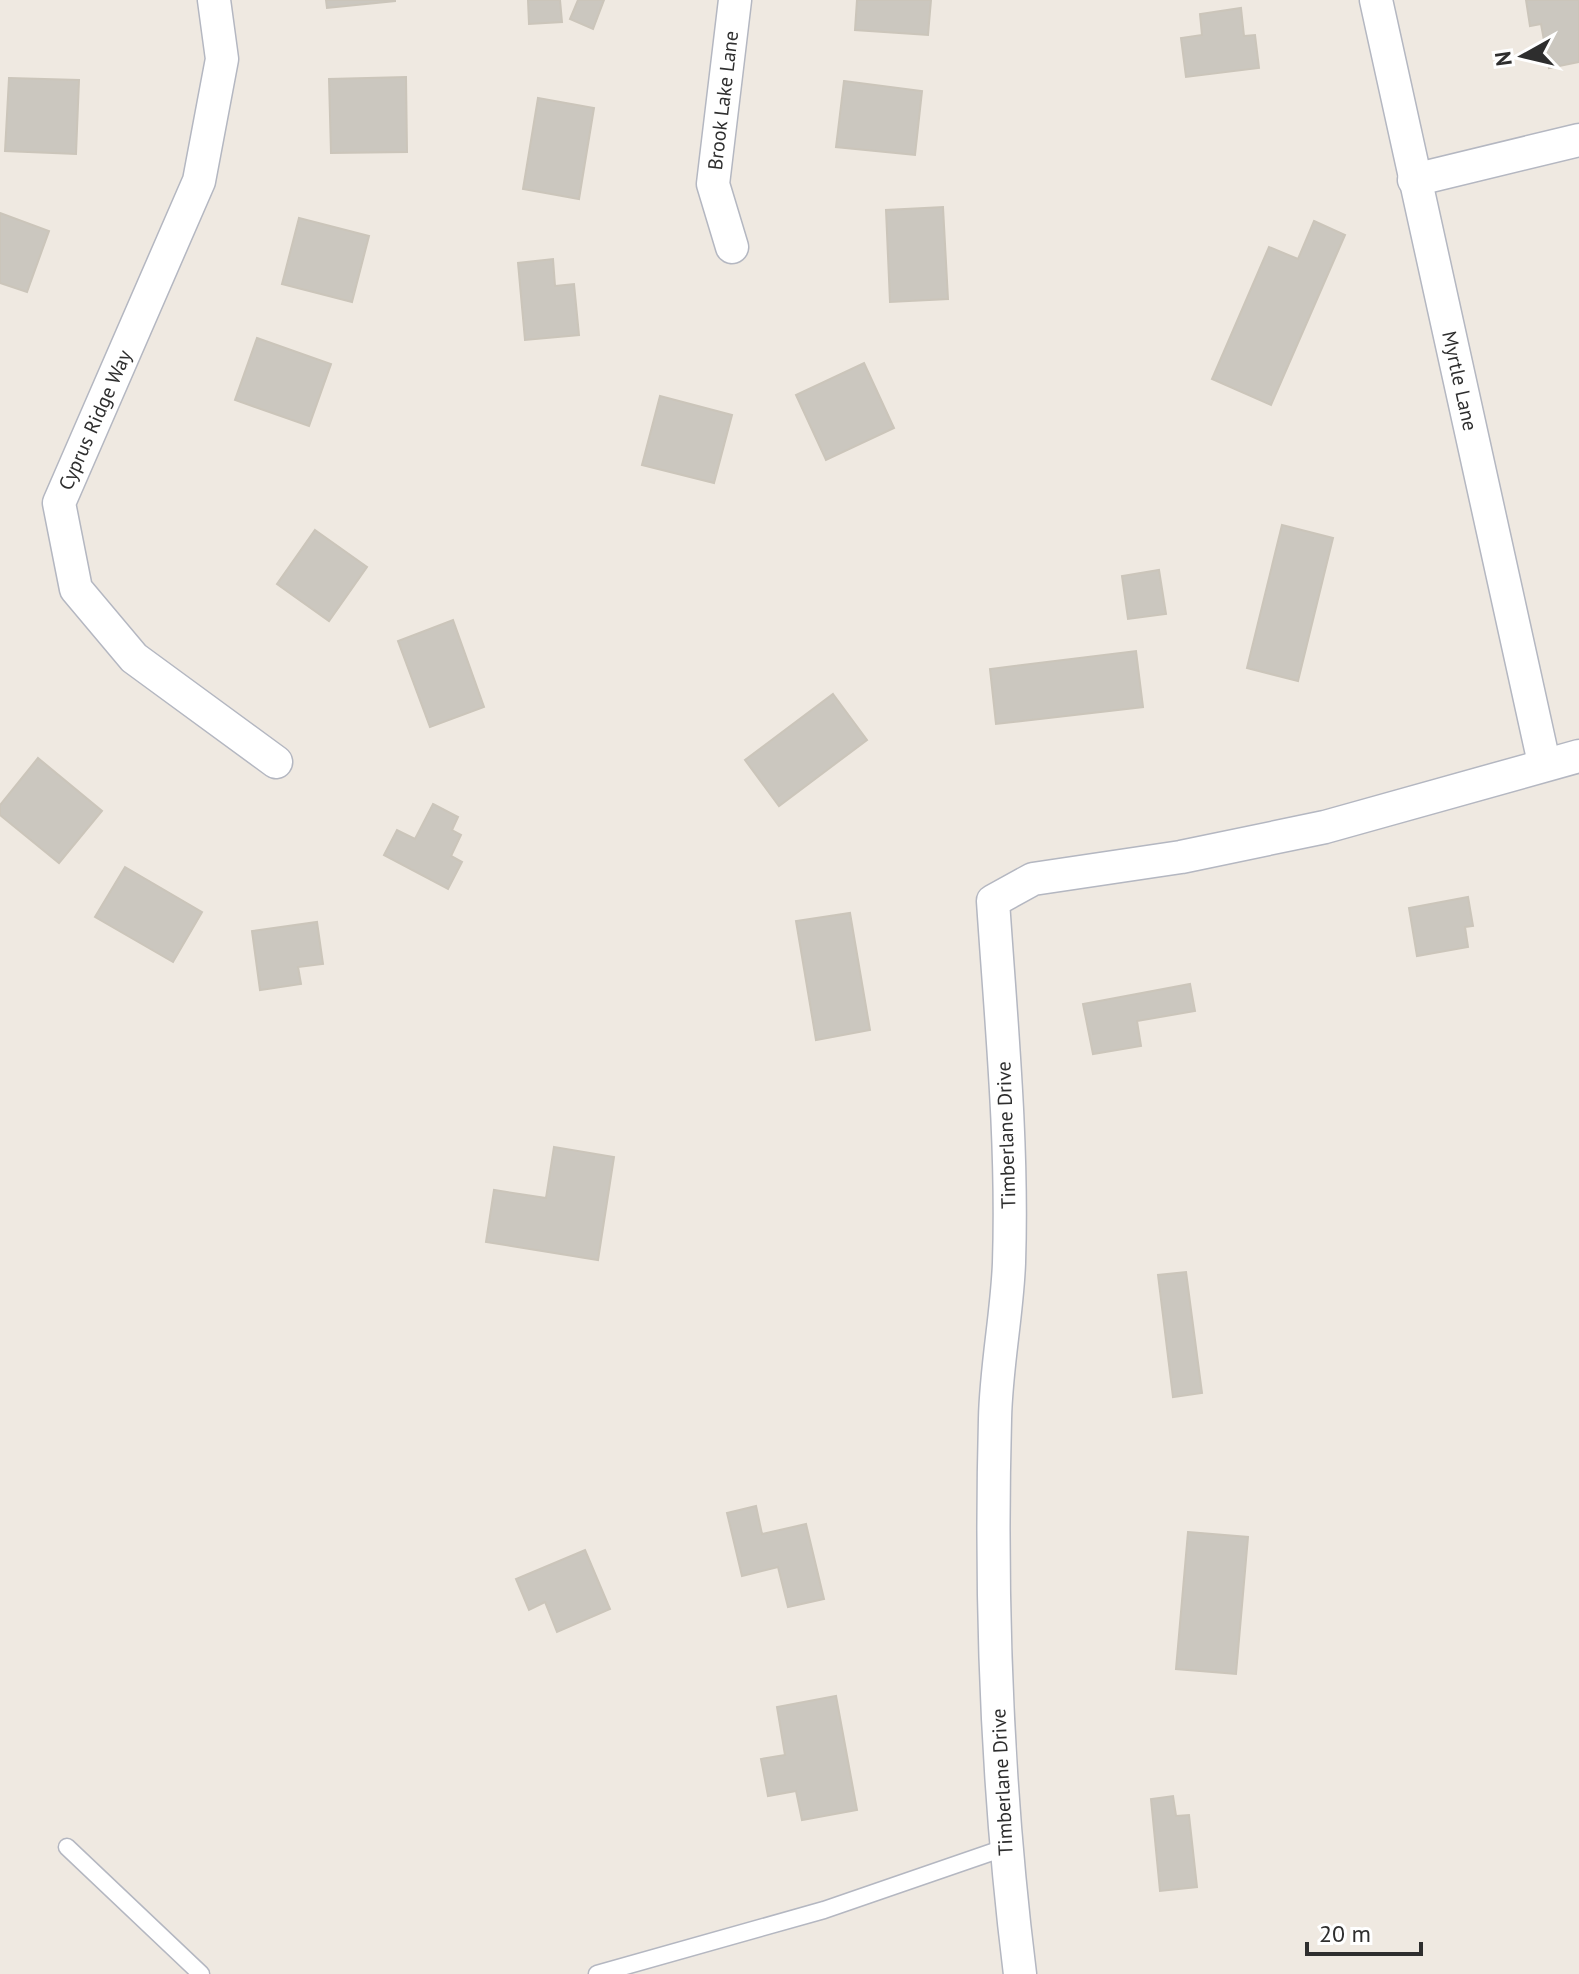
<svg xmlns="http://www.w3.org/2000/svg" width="1579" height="1974" font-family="'PT Sans',sans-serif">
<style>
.building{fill:#cbc7bf;stroke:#cbc5ba;stroke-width:2}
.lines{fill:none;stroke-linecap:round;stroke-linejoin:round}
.lane-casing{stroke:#b4b7c1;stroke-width:19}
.street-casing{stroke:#b4b7c1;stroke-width:35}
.lane{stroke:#fff;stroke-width:16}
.street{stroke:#fff;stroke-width:32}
.labels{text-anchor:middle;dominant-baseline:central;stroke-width:6;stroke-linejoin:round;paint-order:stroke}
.street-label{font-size:20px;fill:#2e2e2e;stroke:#fff}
</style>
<rect width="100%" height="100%" fill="#efe9e1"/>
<g class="building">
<path d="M326,0H395V1L327,8Z"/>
<path d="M528,0H560L562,22L529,24Z"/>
<path d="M578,0H604L593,29L570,19Z"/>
<path d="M857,0H931L928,35L855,30Z"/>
<path d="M1526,0H1579V62L1549,68L1541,24L1530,26Z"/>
<path d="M1241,8L1244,36L1255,35L1259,68L1186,77L1181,38L1202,35L1200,14Z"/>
<path d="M406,77L407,152L331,153L329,79Z"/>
<path d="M9,78L79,80L76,154L5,151Z"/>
<path d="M844,81L922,91L915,155L836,147Z"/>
<path d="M538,98L594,108L579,199L523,189Z"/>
<path d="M943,207L948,299L890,302L886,210Z"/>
<path d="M0,213L49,231L27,292L0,283Z"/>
<path d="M299,218L369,236L352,302L282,284Z"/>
<path d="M1314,221L1345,235L1271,405L1212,379L1269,247L1298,259Z"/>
<path d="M553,259L555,286L574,284L579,335L525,340L518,263Z"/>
<path d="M257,338L331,364L309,426L235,400Z"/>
<path d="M864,363L894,428L826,460L796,395Z"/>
<path d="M660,396L732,415L714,483L642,465Z"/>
<path d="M1282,525L1333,538L1298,681L1247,668Z"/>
<path d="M315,530L367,567L329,621L277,584Z"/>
<path d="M1159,570L1166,614L1128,619L1122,576Z"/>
<path d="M453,620L484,707L430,727L398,641Z"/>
<path d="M1136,651L1143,707L996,724L990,669Z"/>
<path d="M833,694L867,740L779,806L745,760Z"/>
<path d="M38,758L102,811L59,863L0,815V805Z"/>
<path d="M433,804L458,817L452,830L461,835L451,856L462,862L448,889L384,855L397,830L415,839Z"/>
<path d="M125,867L202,912L173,962L95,917Z"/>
<path d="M1468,897L1473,926L1465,927L1468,947L1417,956L1409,908Z"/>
<path d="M850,913L870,1030L816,1040L796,921Z"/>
<path d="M317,922L323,964L298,967L301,984L260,990L252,931Z"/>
<path d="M1190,984L1195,1011L1137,1021L1141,1046L1093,1054L1083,1004Z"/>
<path d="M554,1147L614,1157L598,1260L486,1242L494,1190L546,1198Z"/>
<path d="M1186,1272L1202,1393L1173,1397L1158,1275Z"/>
<path d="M756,1506L762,1534L806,1524L824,1599L788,1607L778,1567L742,1576L727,1513Z"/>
<path d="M1188,1532L1248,1537L1236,1674L1176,1669Z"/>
<path d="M585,1550L610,1609L557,1632L545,1602L529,1610L516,1579Z"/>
<path d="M836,1696L857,1810L802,1820L796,1791L768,1796L761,1759L785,1755L777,1707Z"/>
<path d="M1173,1796L1176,1816L1189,1815L1197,1887L1160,1891L1151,1799Z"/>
</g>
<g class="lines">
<defs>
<g id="lane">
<path d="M67,1847L201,1974"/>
<path d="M597,1974L824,1910L1004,1848"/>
</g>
<g id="street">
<path d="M214,0L222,59L199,181L59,503L76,589L134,658L276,762"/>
<path id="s1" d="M1376,0L1544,763"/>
<path d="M1414,180L1579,140"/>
<path id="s2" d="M732,247L713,184L735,0"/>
<path d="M1020,1974C997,1790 990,1604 995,1419C996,1367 1007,1315 1009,1263C1013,1142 1001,1021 993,901L1033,879L1181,857L1325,827L1579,756"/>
</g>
</defs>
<use href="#lane" class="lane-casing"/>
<use href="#street" class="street-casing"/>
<use href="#lane" class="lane"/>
<use href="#street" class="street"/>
</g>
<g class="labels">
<g class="street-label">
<text stroke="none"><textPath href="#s2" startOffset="150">Brook Lake Lane</textPath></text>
<text stroke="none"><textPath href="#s1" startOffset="390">Myrtle Lane</textPath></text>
<text transform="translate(95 420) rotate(-66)">Cyprus Ridge Way</text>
<text transform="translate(1006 1135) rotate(-92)">Timberlane Drive</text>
<text transform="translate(1002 1782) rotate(-93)">Timberlane Drive</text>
</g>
</g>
<g transform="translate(1523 56) rotate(262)" stroke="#ffffff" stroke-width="6" paint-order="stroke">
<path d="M0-6L14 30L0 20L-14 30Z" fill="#2e2e2e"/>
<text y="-12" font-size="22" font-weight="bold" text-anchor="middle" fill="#2e2e2e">N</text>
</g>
<path d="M1307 1942v12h114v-12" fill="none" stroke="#2e2e2e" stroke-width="4"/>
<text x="1319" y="1942" font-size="24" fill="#2e2e2e" stroke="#ffffff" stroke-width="6" paint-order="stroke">20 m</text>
</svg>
